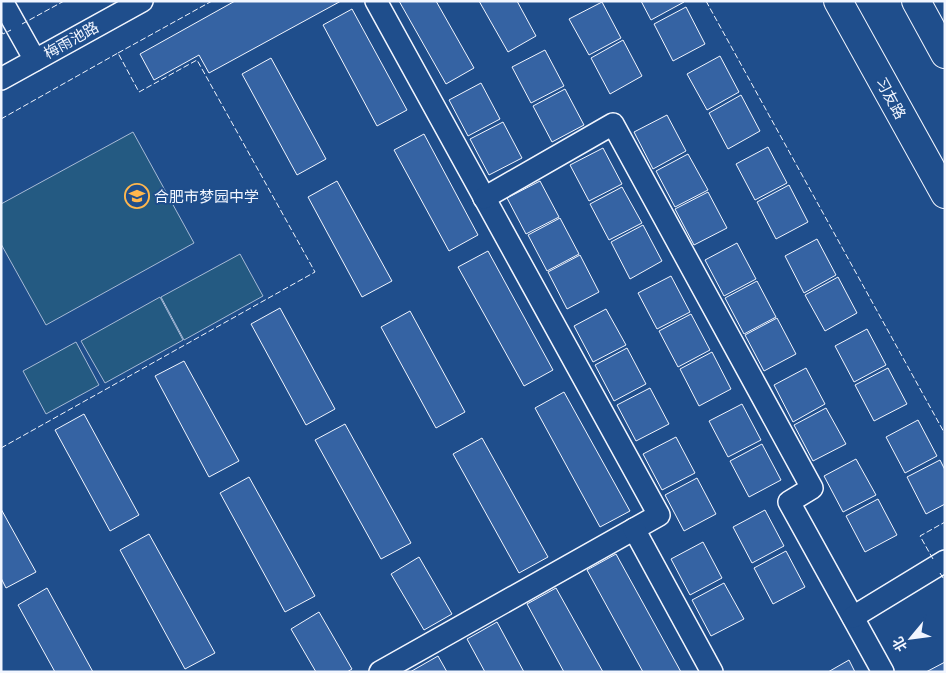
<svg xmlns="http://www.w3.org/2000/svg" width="946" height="673" font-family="Ubuntu,'Noto Sans SC',sans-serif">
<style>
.green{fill:#245a82;stroke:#a8bbd7}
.building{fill:#3563a3;stroke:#f2f6ff}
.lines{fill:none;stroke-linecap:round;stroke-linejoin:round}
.minor-casing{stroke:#f2f6ff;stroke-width:24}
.major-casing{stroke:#f2f6ff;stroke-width:30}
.minor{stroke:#1f4e8c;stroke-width:21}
.major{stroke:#1f4e8c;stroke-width:28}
.fence{stroke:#f2f6ff;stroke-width:1;stroke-dasharray:6 2.5;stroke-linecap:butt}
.labels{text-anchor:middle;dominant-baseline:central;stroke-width:4;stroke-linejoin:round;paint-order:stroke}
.street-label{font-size:15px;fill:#f2f6ff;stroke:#1f4e8c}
.poi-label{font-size:15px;fill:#f2f6ff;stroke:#1f4e8c;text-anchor:start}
</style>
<rect width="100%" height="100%" fill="#1f4e8c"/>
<g class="green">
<path d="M133,132L194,243L46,325L1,244V204Z"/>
<path d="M240,254L263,296L184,340L161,297Z"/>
<path d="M160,297L183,340L105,383L81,341Z"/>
<path d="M76,342L99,385L46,414L23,371Z"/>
</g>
<g class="building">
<path d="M235,1H341L209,73L199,55L154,80L140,54Z"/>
<path d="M399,1H436L474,68L446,84Z"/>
<path d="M479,1H517L536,36L508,52Z"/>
<path d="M641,1H683L684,2L651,20Z"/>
<path d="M602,2L621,38L589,55L569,19Z"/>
<path d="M686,7L705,44L673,61L654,24Z"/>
<path d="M352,9L407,110L377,126L323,25Z"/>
<path d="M623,40L642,76L610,94L591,58Z"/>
<path d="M545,50L564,86L531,103L512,67Z"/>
<path d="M720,56L739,92L707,110L687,74Z"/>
<path d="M271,58L326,159L297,175L242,74Z"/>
<path d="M481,83L500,119L468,136L449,100Z"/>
<path d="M565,89L584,125L552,142L533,106Z"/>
<path d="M741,95L760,131L728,149L709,113Z"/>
<path d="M667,115L686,151L653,169L634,132Z"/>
<path d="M503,122L522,158L489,175L470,139Z"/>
<path d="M424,134L478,235L449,251L394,150Z"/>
<path d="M768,147L787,183L755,200L736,164Z"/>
<path d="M603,148L622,184L589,201L570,165Z"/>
<path d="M688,154L708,190L675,207L656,171Z"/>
<path d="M337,181L392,281L362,297L308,197Z"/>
<path d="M540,181L559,217L526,234L507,198Z"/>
<path d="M789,185L808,222L776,239L757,202Z"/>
<path d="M622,187L642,223L609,240L590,204Z"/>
<path d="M708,192L727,228L694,245L675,209Z"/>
<path d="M560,218L579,254L547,271L528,235Z"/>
<path d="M643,225L662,261L630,279L611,242Z"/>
<path d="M817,239L836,275L804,293L785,256Z"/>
<path d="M737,243L756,279L724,296L705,260Z"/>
<path d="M488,251L553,370L524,386L458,267Z"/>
<path d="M580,255L599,292L567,309L548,272Z"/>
<path d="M671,276L690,312L657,329L638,293Z"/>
<path d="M838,277L857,313L825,331L805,295Z"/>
<path d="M757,281L776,317L744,334L725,298Z"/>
<path d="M280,308L335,409L306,425L251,324Z"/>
<path d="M606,309L626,345L593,362L574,326Z"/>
<path d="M410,311L465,412L436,428L381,327Z"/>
<path d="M691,314L710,350L678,367L659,331Z"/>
<path d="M777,318L796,354L764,371L745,335Z"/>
<path d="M867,329L886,365L854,382L835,346Z"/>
<path d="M627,348L646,384L614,401L595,365Z"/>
<path d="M712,352L731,389L699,406L680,369Z"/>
<path d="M184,361L239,461L209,477L155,376Z"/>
<path d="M806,368L825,404L793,422L774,385Z"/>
<path d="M888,368L907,404L874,421L855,385Z"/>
<path d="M650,388L669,424L636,441L617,405Z"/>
<path d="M564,392L630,511L600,527L535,408Z"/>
<path d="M742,404L761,440L728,457L709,421Z"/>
<path d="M826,408L846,444L813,461L794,425Z"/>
<path d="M84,414L139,515L110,531L55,430Z"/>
<path d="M918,420L937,456L905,473L886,437Z"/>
<path d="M345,424L411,543L381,559L315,440Z"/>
<path d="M676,437L695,473L662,490L643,454Z"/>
<path d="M482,438L548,557L519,573L453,454Z"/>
<path d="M762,444L781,480L749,497L730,461Z"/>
<path d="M856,459L876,495L843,512L824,476Z"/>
<path d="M940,460L945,470V504L926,514L907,477Z"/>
<path d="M249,477L315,596L285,612L220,493Z"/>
<path d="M697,478L716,514L684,531L665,495Z"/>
<path d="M878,499L897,535L865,552L846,516Z"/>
<path d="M1,509L36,572L6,588L1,578Z"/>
<path d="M765,510L784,546L752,563L733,527Z"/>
<path d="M149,534L215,653L185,669L120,550Z"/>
<path d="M703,542L722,578L690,595L671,559Z"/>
<path d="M786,551L805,587L773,604L754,568Z"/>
<path d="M616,554L681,672H643L587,570Z"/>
<path d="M419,557L452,614L424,630L391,574Z"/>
<path d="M724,583L744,619L711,636L692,600Z"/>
<path d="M47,588L93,672H55L18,605Z"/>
<path d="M556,588L603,672H564L527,604Z"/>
<path d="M319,612L352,669L347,672H316L291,629Z"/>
<path d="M497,622L524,672H485L467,639Z"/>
<path d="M438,656L447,672H410Z"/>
<path d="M849,660L855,672H828Z"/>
<path d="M945,662V672H926Z"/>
</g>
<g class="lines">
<defs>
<g id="minor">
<path d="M2,1L35,60"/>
<path d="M376,1L659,515L380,672"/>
<path d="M1,79L142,1"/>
<path d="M484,198L613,124L812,488L789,502L883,672"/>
<path d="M634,529L712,672"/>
<path d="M853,617L945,561"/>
</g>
<g id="major">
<path d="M838,1L945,194"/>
<path d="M916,1L945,54"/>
</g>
</defs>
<use href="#minor" class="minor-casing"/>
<use href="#major" class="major-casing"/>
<use href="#minor" class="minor"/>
<use href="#major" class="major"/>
<g class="fence">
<path d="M706,1L945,434"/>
<path d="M22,24L64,1"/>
<path d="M1,31L3,34L11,30"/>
<path d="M118,53L212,1"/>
<path d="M1,119L118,53L139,92L197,60L315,272L1,448"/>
<path d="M933,559L920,536L945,522"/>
<path d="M940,573L945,581"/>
</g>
</g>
<defs>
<symbol id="school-ring" viewBox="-11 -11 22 22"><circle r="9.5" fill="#1f4e8c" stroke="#ffb74d" stroke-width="1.5"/><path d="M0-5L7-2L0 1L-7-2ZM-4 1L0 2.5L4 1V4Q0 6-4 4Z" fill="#ffb74d"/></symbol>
</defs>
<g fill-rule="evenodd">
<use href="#school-ring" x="123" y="182" width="28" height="28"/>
</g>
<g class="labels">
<g class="street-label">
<text transform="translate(71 40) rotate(-29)">梅雨池路</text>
<text transform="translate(891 98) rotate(61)">习友路</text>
</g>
<g class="poi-label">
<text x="154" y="196">合肥市梦园中学</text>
</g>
</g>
<rect width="946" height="673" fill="none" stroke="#f2f6ff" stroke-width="5"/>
<g transform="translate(911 638) rotate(241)" stroke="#1f4e8c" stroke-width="4" paint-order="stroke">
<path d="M0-4L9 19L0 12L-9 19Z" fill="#f2f6ff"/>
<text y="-8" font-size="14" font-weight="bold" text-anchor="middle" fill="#f2f6ff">北</text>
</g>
</svg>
